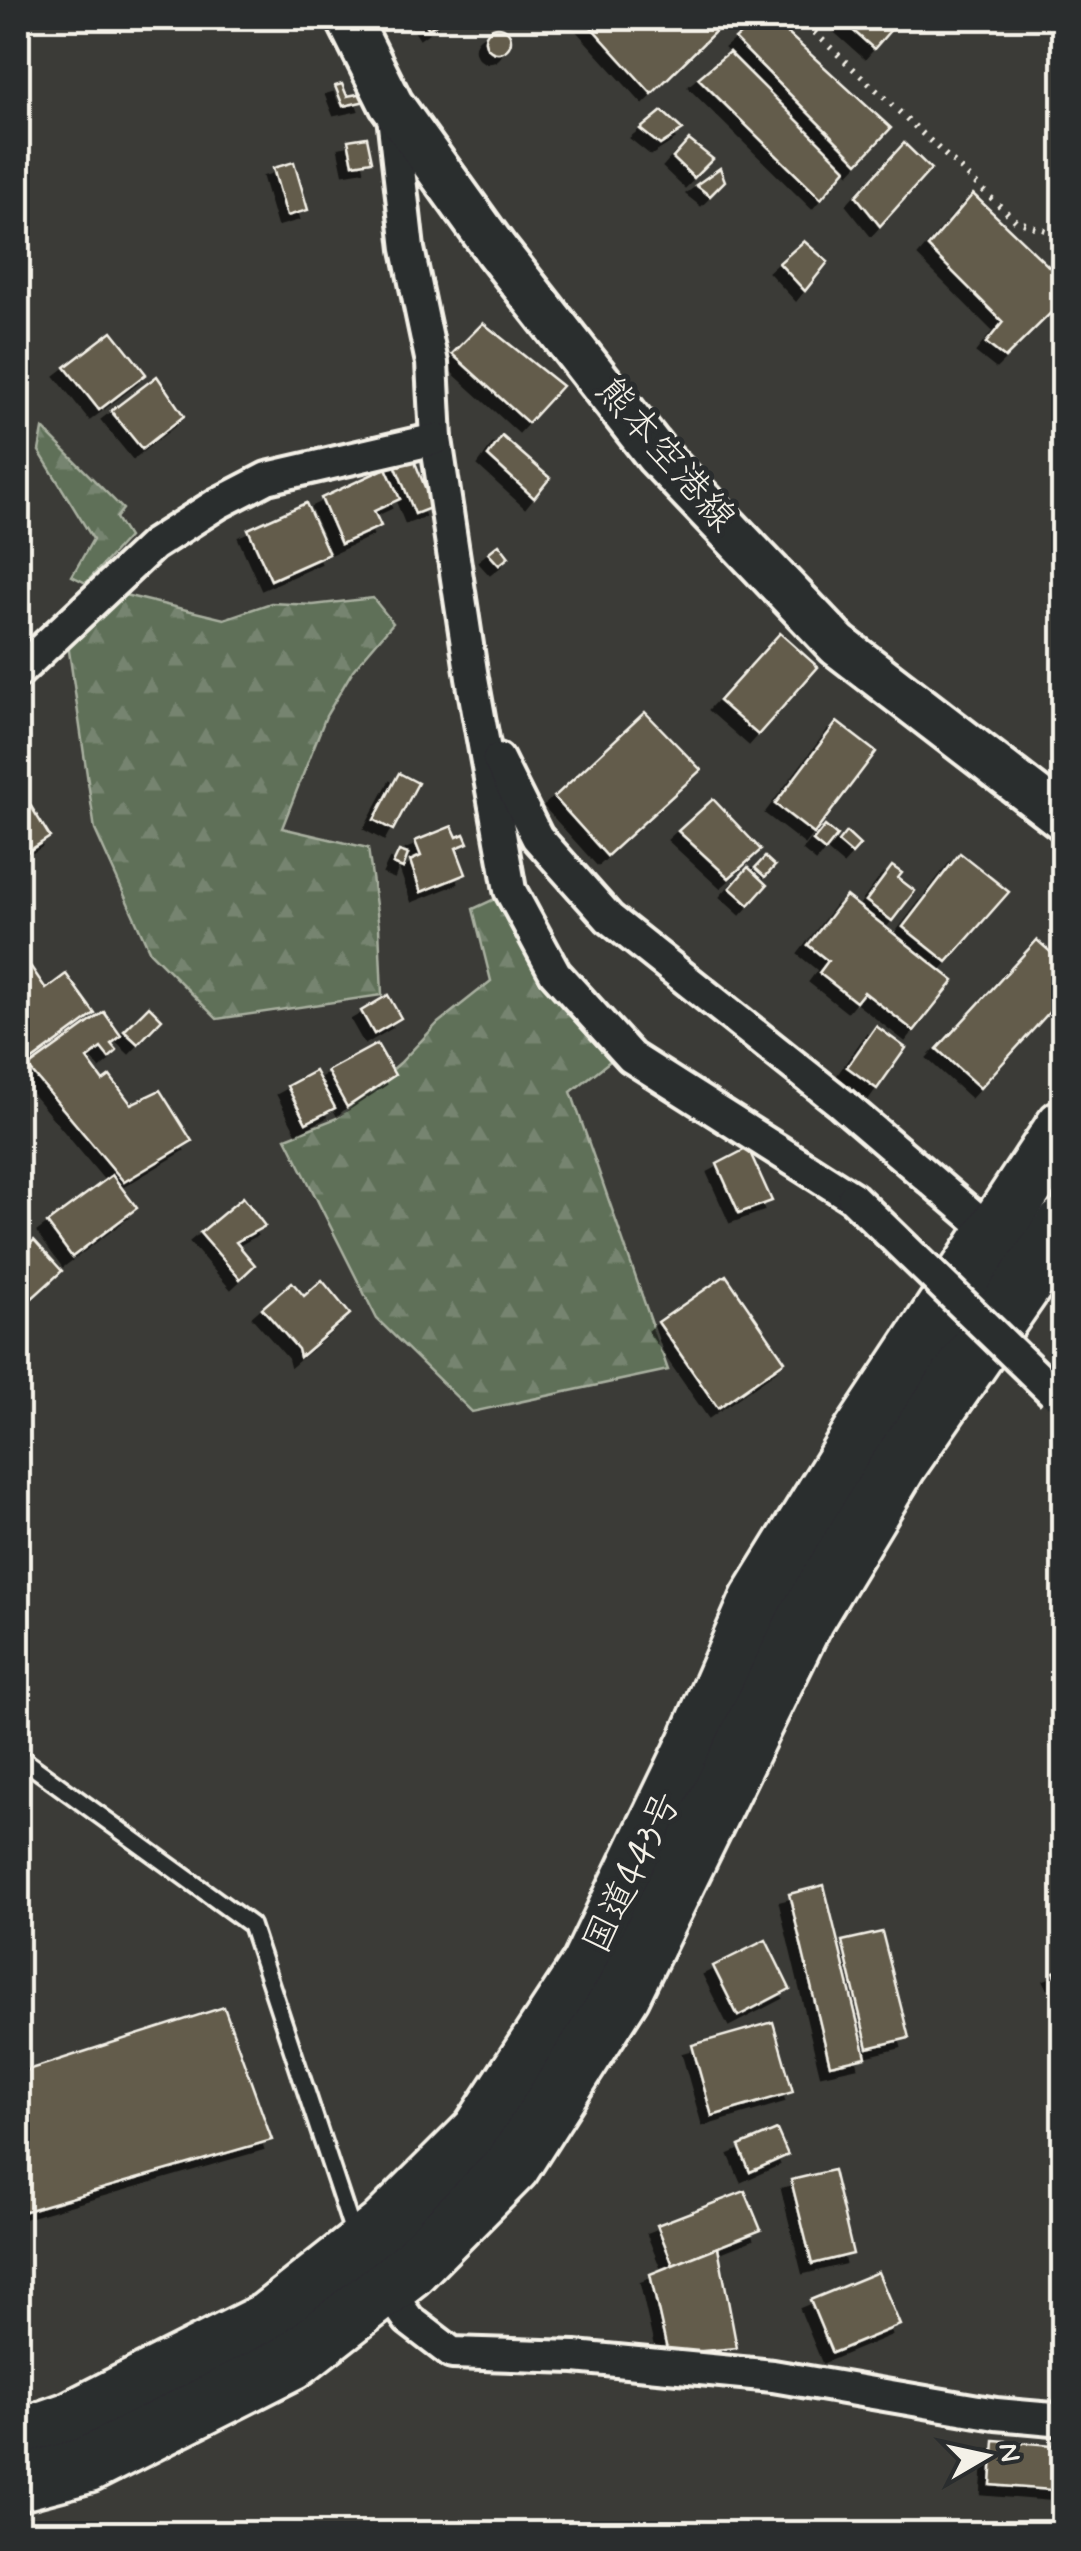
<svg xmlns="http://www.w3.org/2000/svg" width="1081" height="2551" font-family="Mynerve,'Klee One',sans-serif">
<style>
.forest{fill:url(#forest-firs);stroke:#a9b0a0;stroke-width:2.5}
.building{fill:#635c4c;stroke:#f4f1e8;stroke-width:2.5;filter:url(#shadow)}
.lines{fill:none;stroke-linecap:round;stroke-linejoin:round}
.lane-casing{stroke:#f4f1e8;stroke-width:22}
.street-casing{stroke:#f4f1e8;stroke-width:38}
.secondary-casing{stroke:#f4f1e8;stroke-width:50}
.highway-casing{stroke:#f4f1e8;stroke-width:62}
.path{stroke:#f4f1e8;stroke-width:6;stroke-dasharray:2.5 8;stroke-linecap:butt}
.lane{stroke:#2a2d2e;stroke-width:15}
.street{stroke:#2a2d2e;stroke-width:30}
.secondary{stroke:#2a2d2e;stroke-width:42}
.highway{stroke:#2a2d2e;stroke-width:55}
.street-bridge-casing{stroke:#f4f1e8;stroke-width:38;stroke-linecap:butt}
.street-bridge{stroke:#2a2d2e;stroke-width:30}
.labels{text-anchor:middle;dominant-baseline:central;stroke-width:10;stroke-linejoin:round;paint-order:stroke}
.street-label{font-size:38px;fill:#f4f1e8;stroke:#2a2d2e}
</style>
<defs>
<pattern id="forest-firs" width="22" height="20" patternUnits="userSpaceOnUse" patternTransform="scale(2.5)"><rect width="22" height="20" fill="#5e6f58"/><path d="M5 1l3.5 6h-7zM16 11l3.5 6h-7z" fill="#768470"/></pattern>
<filter id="shadow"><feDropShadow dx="-9" dy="9" stdDeviation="0" flood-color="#0009"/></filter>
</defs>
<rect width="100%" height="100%" fill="#3b3b37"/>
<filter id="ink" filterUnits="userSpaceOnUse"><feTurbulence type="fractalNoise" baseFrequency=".01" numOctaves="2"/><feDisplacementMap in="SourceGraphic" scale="20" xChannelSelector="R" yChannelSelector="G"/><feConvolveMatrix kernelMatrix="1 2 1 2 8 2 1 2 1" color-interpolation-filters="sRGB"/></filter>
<g filter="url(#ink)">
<g class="forest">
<path d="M43,429L123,509L116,518L128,537L86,583L72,576L93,539L39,451Z"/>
<path d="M104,590L224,619L271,603L313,605L373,598L393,623L353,670L326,716L282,828L368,848L379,927L382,995L217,1019L150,952L95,830L67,637Z"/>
<path d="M501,896L624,1050L571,1092L668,1370L472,1412L377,1319L286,1138L337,1118L400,1063L438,1023L491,981L473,909Z"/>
</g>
<g class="building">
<path d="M422,18H444L429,29Z"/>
<path d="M583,18H729L652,94Z"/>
<path d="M759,18H771L891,128L858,163L735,39Z"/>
<path d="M839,18H901L874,49Z"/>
<circle cx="498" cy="40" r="13"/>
<path d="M729,52L846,169L821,199L698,78Z"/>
<path d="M342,84L347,96L363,93L366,101L343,106L335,86Z"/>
<path d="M662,111L683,130L660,145L640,129Z"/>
<path d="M367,137L372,161L353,164L348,140Z"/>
<path d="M689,140L713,159L694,178L673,158Z"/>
<path d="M904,143L931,169L880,226L856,196Z"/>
<path d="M294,162L308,210L287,216L273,168Z"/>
<path d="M720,168L725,181L710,196L696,185Z"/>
<path d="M973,194L1064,281V300L1005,358L986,343L1003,322L928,247Z"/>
<path d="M804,241L828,262L805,291L779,263Z"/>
<path d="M483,323L562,386L528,423L452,354Z"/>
<path d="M112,331L146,374L99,410L65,367Z"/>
<path d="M157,376L184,416L142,449L111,411Z"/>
<path d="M502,436L550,478L534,498L488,456Z"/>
<path d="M412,455L433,507L415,514L394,462Z"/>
<path d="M386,468L400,499L374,511L381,526L341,544L321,498Z"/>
<path d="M306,503L329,554L271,580L248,529Z"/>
<path d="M499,544L509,557L499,565L488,553Z"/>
<path d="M780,633L818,667L758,735L719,701Z"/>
<path d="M645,712L701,770L607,856L554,797Z"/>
<path d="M837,722L876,752L814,834L775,804Z"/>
<path d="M399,773L418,783L393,830L374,820Z"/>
<path d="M24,795L50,837L18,858V799Z"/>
<path d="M713,799L761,850L729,878L678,831Z"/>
<path d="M452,826L457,837L464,834L468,843L456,848L466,874L421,892L410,861L421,856L415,841Z"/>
<path d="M825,826L837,836L825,851L813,841Z"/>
<path d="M846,832L860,845L852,854L838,842Z"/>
<path d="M399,851L408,854L403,868L393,864Z"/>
<path d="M960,853L1009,892L947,962L903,927Z"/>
<path d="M765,857L775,866L765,877L755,868Z"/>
<path d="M892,866L902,873L898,878L915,891L892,921L866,901Z"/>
<path d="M748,867L767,885L749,905L730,888Z"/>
<path d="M846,896L954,981L914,1031L864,992L856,1002L819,973L828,961L808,945Z"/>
<path d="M1037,940L1064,964V996L980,1088L937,1049Z"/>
<path d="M31,967L46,989L66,974L95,1014L27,1064L18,1052V977Z"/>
<path d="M388,995L401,1018L374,1034L361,1011Z"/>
<path d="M149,1006L162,1019L138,1044L124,1031Z"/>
<path d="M104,1012L121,1036L111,1044L117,1051L109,1058L101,1048L87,1059L103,1081L110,1076L131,1104L160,1090L192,1141L124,1182L28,1067Z"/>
<path d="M876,1026L906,1048L877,1089L847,1067Z"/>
<path d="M377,1044L395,1075L347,1107L327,1071Z"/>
<path d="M315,1071L335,1108L306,1123L287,1086Z"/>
<path d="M748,1148L772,1201L739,1213L717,1164Z"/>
<path d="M112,1175L137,1208L72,1257L47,1223Z"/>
<path d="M243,1197L265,1226L236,1242L255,1265L240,1279L200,1233Z"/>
<path d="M34,1240L62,1271L18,1311V1256Z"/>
<path d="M726,1275L785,1361L718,1408L658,1322Z"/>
<path d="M322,1280L350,1314L300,1357L298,1349L262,1308L292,1282L304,1296Z"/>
<path d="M824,1885L866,2057L830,2065L789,1894Z"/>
<path d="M882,1932L909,2038L868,2048L842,1941Z"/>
<path d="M766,1940L790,1989L738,2016L713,1966Z"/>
<path d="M1064,1968V1993L1054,1972Z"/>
<path d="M224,2007L272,2140L18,2213V2073Z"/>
<path d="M773,2022L793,2092L712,2116L692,2045Z"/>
<path d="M777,2130L788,2155L750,2172L739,2146Z"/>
<path d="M833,2170L853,2254L812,2264L791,2180Z"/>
<path d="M745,2191L761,2230L673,2265L657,2225Z"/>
<path d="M718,2247L737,2348L668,2354L650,2274Z"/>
<path d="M878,2272L900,2325L832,2353L810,2300Z"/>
<path d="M994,2440L1064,2446V2491L991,2485Z"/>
</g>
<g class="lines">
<defs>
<path id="lane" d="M18,1756L251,1925L355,2239"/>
<g id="street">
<path d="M392,107L408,249L432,363L436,439L472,678L510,890L555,973L631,1057L853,1198"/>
<path d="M18,672L153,545L217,504L267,478L436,439"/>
<path d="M498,759L537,837L609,918L841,1103L993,1233"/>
<path d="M379,2278L409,2320L452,2353L575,2357L773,2376L996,2414L1064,2420"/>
</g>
<path id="secondary" d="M348,18L391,104L496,250L657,455L838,645L1064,819"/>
<g id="highway">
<path d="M18,2438L70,2420L268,2320L384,2228L480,2132L589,1966L696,1744L758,1601L860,1436L1064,1127"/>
<path d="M18,2483L87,2465L291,2362L409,2270L512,2166L622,1994L806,1618L899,1464L1064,1226"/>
</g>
</defs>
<use href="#lane" class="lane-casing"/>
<use href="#street" class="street-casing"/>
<use href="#secondary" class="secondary-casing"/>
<use href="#highway" class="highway-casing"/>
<path class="path" d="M799,18L1016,221L1064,236"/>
<use href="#lane" class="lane"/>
<use href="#street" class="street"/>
<use href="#secondary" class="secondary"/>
<use href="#highway" class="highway"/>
<defs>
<path id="street-bridge" d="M853,1198L1053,1392"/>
</defs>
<use href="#street-bridge" class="street-bridge-casing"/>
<use href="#street-bridge" class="street-bridge"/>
</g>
</g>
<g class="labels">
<g class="street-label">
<text transform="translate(665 455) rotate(49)">熊本空港線</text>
<text transform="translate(633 1873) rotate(-64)">国道443号</text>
</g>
</g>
<rect width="1081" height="2551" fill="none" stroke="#2a2d2e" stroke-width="60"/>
<rect x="30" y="30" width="1021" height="2491" fill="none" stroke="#f4f1e8" stroke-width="4" filter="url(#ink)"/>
<g transform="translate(986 2456) rotate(81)" stroke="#2a2d2e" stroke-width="8" paint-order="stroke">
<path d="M0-8L18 38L0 25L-18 38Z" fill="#f4f1e8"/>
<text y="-15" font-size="28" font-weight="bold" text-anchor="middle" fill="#f4f1e8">N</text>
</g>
</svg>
